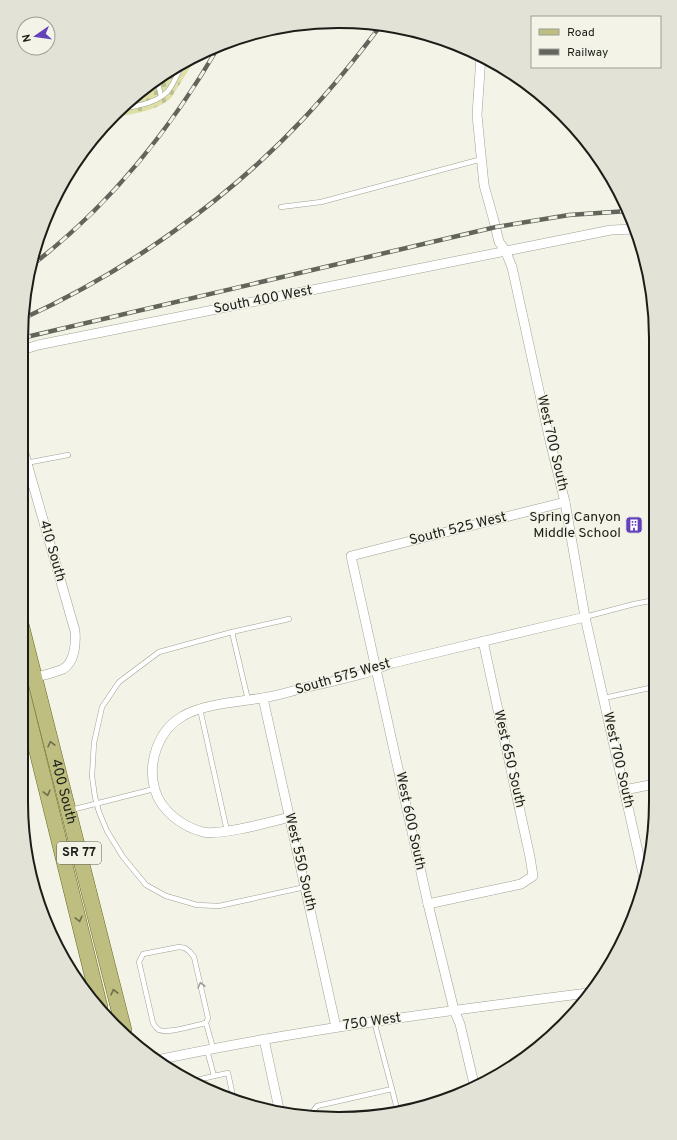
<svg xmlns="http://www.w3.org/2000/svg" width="677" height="1140" font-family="Overpass,sans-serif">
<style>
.cemetery{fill:url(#cemetery-stones)}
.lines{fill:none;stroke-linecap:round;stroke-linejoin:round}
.service-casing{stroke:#9fa094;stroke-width:5.5}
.minor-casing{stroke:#9fa094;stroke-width:10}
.primary-casing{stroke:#696925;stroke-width:16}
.service{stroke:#fff;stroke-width:4.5}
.minor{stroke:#fff;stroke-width:9}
.primary{stroke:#bebe80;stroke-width:15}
.rail-casing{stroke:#63645c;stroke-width:4.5}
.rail{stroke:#f3f4e7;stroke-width:3;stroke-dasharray:9;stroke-linecap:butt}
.oneway{stroke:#6d6e4c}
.oneway2{stroke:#999997}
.labels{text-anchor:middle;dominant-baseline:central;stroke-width:3;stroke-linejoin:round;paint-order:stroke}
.shield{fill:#f3f4e7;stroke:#5c5e56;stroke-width:1}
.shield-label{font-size:13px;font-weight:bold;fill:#1c1d18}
.street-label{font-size:14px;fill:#1c1d18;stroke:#f3f4e7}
.poi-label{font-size:14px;fill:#1c1d18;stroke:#f3f4e7;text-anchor:end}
.rim{fill:none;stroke:#1c1d18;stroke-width:2}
</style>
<defs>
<pattern id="cemetery-stones" width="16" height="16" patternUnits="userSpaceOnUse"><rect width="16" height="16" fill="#dddfa7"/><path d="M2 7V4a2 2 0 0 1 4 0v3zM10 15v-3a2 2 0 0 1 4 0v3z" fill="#bdbf8f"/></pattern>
</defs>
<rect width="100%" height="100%" fill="#f3f4e7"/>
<path class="cemetery" d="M198,55L171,98C155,112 131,114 110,118L114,114L162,74Z"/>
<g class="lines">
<defs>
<g id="service">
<path d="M157,79L161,96"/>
<path d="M120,109C135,106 156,104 168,91C174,84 178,72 183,63"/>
<path d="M281,207L321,202L482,159"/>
<path d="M26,463L68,455"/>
<path d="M585,617L634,604L655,600"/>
<path d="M232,632L289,619"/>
<path d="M604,698L654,687"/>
<path d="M248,700L232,632L159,652L119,682L102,707L94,743L92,776L95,797L99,812L107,831L123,857L146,885L166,896L197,905L219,906L305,887"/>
<path d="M200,709L227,831"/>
<path d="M71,810L154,789"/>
<path d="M206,1023C195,1025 169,1034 159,1030C156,1028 155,1026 153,1023L139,962L143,954L179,947L185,948L190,952L194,957L208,1018L206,1023L213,1048"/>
<path d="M214,1076L228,1073L234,1101"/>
<path d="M193,1081L214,1076L207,1050"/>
<path d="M392,1089L397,1109"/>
<path d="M312,1115L314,1110L317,1106L392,1089L374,1021"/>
</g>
<g id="minor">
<path d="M481,56L477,115L484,185L494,221L499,242L505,250L512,267L550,441L565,502L585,617L644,878"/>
<path d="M22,350L38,345L611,230L636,229"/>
<path d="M21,681C32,678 55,673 63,669C75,662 76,643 75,631L22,446"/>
<path d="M263,698L336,1027"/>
<path d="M624,790L655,784"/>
<path d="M290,817C270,822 221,836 203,832C183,827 161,811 155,790C147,763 158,730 183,716C203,704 238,702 262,698C276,696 290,692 303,688C323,684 343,679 362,674C373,671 383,666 393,663L585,617"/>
<path d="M428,904L521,884L533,876L530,857L483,641"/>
<path d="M264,1039L279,1109"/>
<path d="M157,1060C299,1030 444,1011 588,993"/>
<path d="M474,1084L460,1024L454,1010L428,904L351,556L565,502"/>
</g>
<g id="primary">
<path id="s1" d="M21,624L124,1030"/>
<path d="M21,687L100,1007"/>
</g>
</defs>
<use href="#service" class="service-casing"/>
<use href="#minor" class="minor-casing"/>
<use href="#primary" class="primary-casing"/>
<use href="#service" class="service"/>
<use href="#minor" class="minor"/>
<use href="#primary" class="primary"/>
<defs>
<g id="rail">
<path d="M32,265C111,205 171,129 220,44"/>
<path d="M22,319C126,272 228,200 306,116C333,87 357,57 381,25"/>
<path d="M22,338L496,227L569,215L628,211"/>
</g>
</defs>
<use href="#rail" class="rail-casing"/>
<use href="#rail" class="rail"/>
</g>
<defs><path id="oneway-chevron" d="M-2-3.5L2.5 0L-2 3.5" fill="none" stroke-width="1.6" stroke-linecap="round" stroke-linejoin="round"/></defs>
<g class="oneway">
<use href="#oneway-chevron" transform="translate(51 744) rotate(-104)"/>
<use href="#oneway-chevron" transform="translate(47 793) rotate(76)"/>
<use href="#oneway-chevron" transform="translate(79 919) rotate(76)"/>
<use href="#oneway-chevron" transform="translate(114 992) rotate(-104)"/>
</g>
<use class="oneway2" href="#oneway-chevron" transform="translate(201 985) rotate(-103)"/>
<defs>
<symbol id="building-square" viewBox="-11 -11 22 22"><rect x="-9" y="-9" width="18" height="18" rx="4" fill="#6142bb" stroke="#f3f4e7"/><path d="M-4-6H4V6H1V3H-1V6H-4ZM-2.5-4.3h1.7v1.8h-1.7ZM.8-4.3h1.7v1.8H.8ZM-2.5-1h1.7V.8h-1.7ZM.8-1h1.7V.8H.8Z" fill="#fff"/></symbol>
</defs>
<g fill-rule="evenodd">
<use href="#building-square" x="624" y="515" width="20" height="20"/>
</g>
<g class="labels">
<rect class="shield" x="57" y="842" width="44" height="22" rx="3"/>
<g class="shield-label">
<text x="79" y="853">SR 77</text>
</g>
<g class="street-label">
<text transform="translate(263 300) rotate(-11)">South 400 West</text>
<text transform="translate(552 443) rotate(77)">West 700 South</text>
<text transform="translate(458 529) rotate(-14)">South 525 West</text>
<text transform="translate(52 551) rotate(74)">410 South</text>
<text transform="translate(343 677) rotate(-16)">South 575 West</text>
<text transform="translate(509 759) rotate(77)">West 650 South</text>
<text transform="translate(618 760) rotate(77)">West 700 South</text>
<text stroke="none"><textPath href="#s1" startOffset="173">400 South</textPath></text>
<text transform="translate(410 821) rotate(78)">West 600 South</text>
<text transform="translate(300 862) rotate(77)">West 550 South</text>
<text transform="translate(372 1022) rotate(-8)">750 West</text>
</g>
<g class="poi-label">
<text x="621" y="517">Spring Canyon<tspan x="621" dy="16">Middle School</tspan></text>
</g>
</g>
<path d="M0 0H677V1140H0ZM338 28H339A310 310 0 0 1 649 338V802A310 310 0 0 1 339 1112H338A310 310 0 0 1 28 802V338A310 310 0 0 1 338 28Z" fill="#e2e3d6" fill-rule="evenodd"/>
<path class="rim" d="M338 28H339A310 310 0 0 1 649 338V802A310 310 0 0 1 339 1112H338A310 310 0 0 1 28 802V338A310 310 0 0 1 338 28Z"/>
<rect x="531" y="16" width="130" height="52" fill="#f3f4e7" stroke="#9d9e94"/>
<rect x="539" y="29" width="20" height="6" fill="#bebe80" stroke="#9d9e94"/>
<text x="567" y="36" font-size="12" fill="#1c1d18">Road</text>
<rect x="539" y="49" width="20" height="6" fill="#63645c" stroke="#9d9e94"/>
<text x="567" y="56" font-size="12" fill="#1c1d18">Railway</text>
<g transform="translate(36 36) rotate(257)"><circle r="19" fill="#f3f4e7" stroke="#9d9e94"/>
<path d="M0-3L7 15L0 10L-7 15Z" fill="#6142bb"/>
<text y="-6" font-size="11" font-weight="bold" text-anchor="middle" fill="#1c1d18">N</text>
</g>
</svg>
